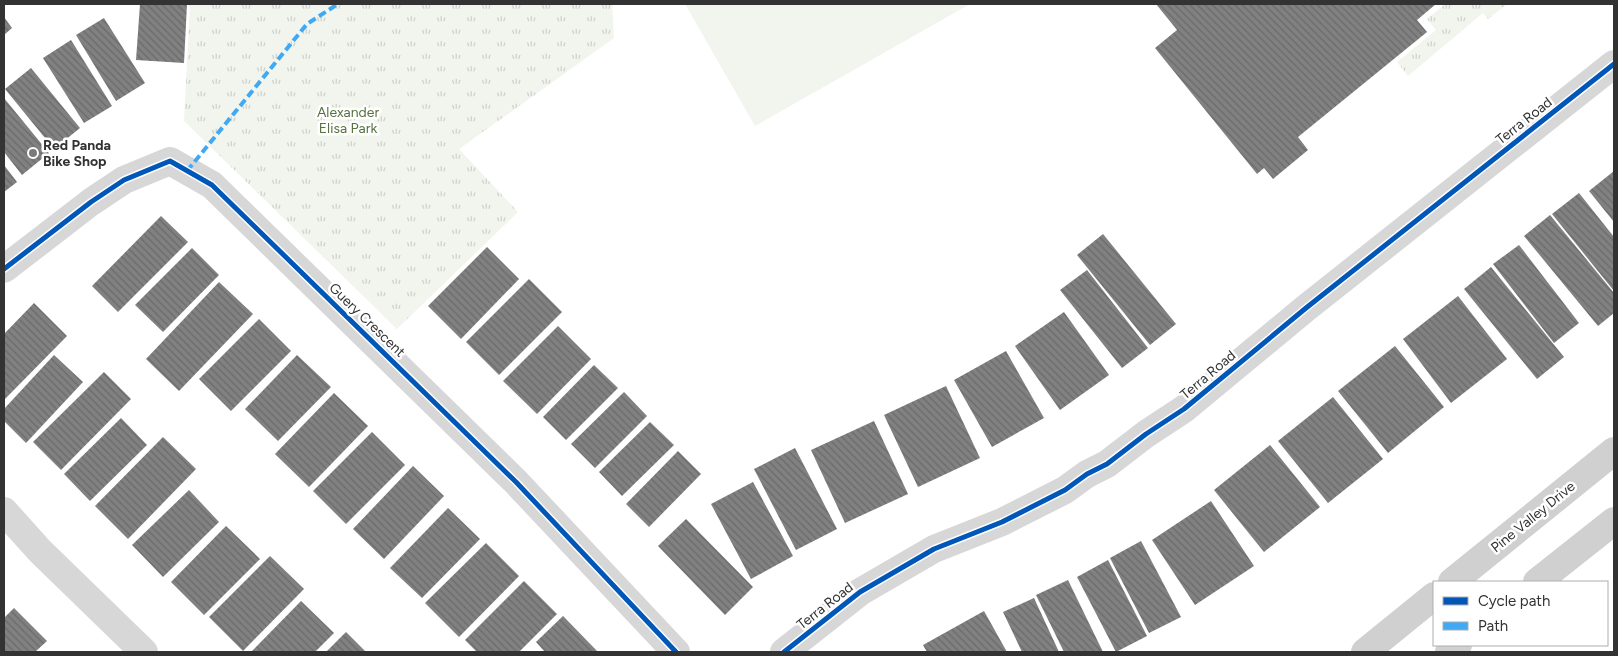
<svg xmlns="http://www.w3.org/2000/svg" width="1618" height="656" font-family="Figtree,sans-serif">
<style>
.park{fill:url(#park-tufts)}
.pitch{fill:#f1f5ed}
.building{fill:url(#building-back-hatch)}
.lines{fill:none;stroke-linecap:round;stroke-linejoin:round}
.minor{stroke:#d7d7d7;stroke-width:28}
.secondary{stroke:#d0d0d0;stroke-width:28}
.quiet{stroke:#3fa9f5;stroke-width:4;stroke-dasharray:8 4;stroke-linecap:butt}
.cycleway-casing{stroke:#fff;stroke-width:8}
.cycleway{stroke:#0057b8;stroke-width:5}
.poi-dot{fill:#7a7a7a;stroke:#fff;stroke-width:2}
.labels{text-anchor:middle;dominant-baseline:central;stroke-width:5;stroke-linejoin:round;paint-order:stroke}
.park-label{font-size:14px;fill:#56703f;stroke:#fff}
.street-label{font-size:14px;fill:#333;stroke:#fff}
.poi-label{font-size:14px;font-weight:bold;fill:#333;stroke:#fff;text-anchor:start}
</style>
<defs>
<pattern id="park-tufts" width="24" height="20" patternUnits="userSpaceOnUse" patternTransform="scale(1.25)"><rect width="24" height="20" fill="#f1f5ed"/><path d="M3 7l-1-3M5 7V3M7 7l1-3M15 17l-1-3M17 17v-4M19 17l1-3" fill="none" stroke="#cfd2cc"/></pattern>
<pattern id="building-back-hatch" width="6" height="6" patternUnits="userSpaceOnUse" patternTransform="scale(1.25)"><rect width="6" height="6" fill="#818181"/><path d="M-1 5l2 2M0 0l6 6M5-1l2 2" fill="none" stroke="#6a6a6a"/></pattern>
</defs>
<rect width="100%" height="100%" fill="#fff"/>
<g class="park">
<path d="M190,4H612L614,38L459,149L518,212L397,329L184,121Z"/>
<path d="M1445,4H1507L1488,19L1483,13L1408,76L1397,62L1436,30L1427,19Z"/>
</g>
<path class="pitch" d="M685,4H970L755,126Z"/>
<g class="building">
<path d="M140,4H187L184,63L136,60Z"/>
<path d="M1156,4H1436L1417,20L1427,32L1298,137L1308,150L1273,179L1264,168L1257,174L1155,48L1177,30Z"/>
<path d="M4,17L12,28L4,35Z"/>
<path d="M104,18L145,83L116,101L76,35Z"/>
<path d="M71,40L112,106L84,123L43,58Z"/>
<path d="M31,68L80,128L54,149L5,89Z"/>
<path d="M4,98L49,153L22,175L4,152Z"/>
<path d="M4,165L17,182L4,192Z"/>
<path d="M1614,171V222L1589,191Z"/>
<path d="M1579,193L1614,237V291L1552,214Z"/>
<path d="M1550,215L1614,293V313L1598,326L1524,236Z"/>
<path d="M161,216L188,242L118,312L92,286Z"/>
<path d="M1103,234L1176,324L1150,345L1077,255Z"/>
<path d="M1519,245L1579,323L1554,343L1493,264Z"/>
<path d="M487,247L519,279L461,339L428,306Z"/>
<path d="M192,248L219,275L163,332L135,305Z"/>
<path d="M1491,267L1564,357L1537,379L1464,289Z"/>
<path d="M1087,270L1148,348L1122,368L1060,290Z"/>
<path d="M529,279L562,312L499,375L466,342Z"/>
<path d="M219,282L253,314L179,391L146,359Z"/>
<path d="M1458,296L1507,359L1451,403L1403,339Z"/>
<path d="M34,303L67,336L4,400V334Z"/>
<path d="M1064,312L1109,375L1060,410L1015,346Z"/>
<path d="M259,319L291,351L231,411L199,379Z"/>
<path d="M558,326L591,359L537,414L503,381Z"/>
<path d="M1395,346L1444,407L1388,453L1338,391Z"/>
<path d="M1006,351L1044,418L992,447L954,380Z"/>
<path d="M54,355L83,382L26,443L4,421V409Z"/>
<path d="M297,355L331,387L278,441L245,409Z"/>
<path d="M594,365L618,388L566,440L543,417Z"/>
<path d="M104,372L131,399L61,470L33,442Z"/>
<path d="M946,386L980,458L918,487L884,415Z"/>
<path d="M624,392L647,416L595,468L571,444Z"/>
<path d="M334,393L368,426L309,487L275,454Z"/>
<path d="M1333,397L1383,459L1328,503L1278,441Z"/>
<path d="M121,418L147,445L90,501L64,474Z"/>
<path d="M874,421L908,494L845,523L811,450Z"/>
<path d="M650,422L674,445L622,496L599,472Z"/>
<path d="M372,432L405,465L346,524L313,491Z"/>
<path d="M163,437L196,469L128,539L95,506Z"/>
<path d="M1270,445L1320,507L1264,552L1214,490Z"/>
<path d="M795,448L837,529L796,550L754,469Z"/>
<path d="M678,451L701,474L649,527L626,504Z"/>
<path d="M413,466L444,496L384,559L353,529Z"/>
<path d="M753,482L793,556L751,579L711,504Z"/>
<path d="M189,490L219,522L163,577L132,545Z"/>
<path d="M1211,501L1254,566L1195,605L1152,540Z"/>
<path d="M448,508L480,539L422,598L390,568Z"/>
<path d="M686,519L753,587L725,615L658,546Z"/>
<path d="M226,526L260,559L204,615L171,582Z"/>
<path d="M1141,541L1181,617L1149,633L1110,558Z"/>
<path d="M486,543L519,576L459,637L425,603Z"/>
<path d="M270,556L304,589L243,651L209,617Z"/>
<path d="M1108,560L1147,636L1116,652L1077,577Z"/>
<path d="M1068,580L1103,652H1064L1036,595Z"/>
<path d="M524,581L557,614L519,652H477L465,640Z"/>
<path d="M1034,598L1059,652H1022L1003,612Z"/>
<path d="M301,601L334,633L315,652H251Z"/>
<path d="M14,608L47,641L35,652H4V618Z"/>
<path d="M984,611L1007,652H927L923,645Z"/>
<path d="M563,616L598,652H545L536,642Z"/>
<path d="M346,632L366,652H326Z"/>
</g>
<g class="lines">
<g class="minor">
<path d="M4,269L91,202L124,180L170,161L212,185L516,482L676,652"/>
<path d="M4,511L40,551L144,652"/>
<path d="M784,652L860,592L934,549L1002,522L1065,490L1087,474L1107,464L1146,434L1184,409L1306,308L1614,64"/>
</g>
<g class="secondary">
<path d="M1452,582L1614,451"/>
<path d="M1537,582L1614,521"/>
<path d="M1365,652L1434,596"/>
<path d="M1449,652L1458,645"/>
</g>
<path class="quiet" d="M187,171L307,24L338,4"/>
<defs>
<g id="cycleway">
<path d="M4,269L91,202L124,180L170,161L212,185L516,482L676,652"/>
<path d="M784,652L860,592L934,549L1002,522L1065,490L1087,474L1107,464L1146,434L1184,409L1306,308L1614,64"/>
</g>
</defs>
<use href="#cycleway" class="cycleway-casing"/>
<use href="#cycleway" class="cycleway"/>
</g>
<circle class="poi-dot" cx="33" cy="153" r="5"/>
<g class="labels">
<g class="park-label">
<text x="348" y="112">Alexander<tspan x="348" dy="16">Elisa Park</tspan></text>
</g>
<g class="street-label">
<text transform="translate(1524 121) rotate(-38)">Terra Road</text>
<text transform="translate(367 320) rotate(44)">Guery Crescent</text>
<text transform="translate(1208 375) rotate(-40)">Terra Road</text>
<text transform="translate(1533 517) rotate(-39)">Pine Valley Drive</text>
<text transform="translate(825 606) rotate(-38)">Terra Road</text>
</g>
<g class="poi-label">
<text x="43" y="145">Red Panda<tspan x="43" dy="16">Bike Shop</tspan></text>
</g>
</g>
<rect width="1618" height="656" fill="none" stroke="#333333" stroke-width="10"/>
<rect x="1433" y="581" width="175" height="65" fill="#ffffff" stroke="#adadad"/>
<rect x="1443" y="597" width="25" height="8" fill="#0057b8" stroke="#adadad"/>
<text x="1478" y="606" font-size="15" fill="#333333">Cycle path</text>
<rect x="1443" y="622" width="25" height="8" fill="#3fa9f5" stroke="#adadad"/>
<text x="1478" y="631" font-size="15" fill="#333333">Path</text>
</svg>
